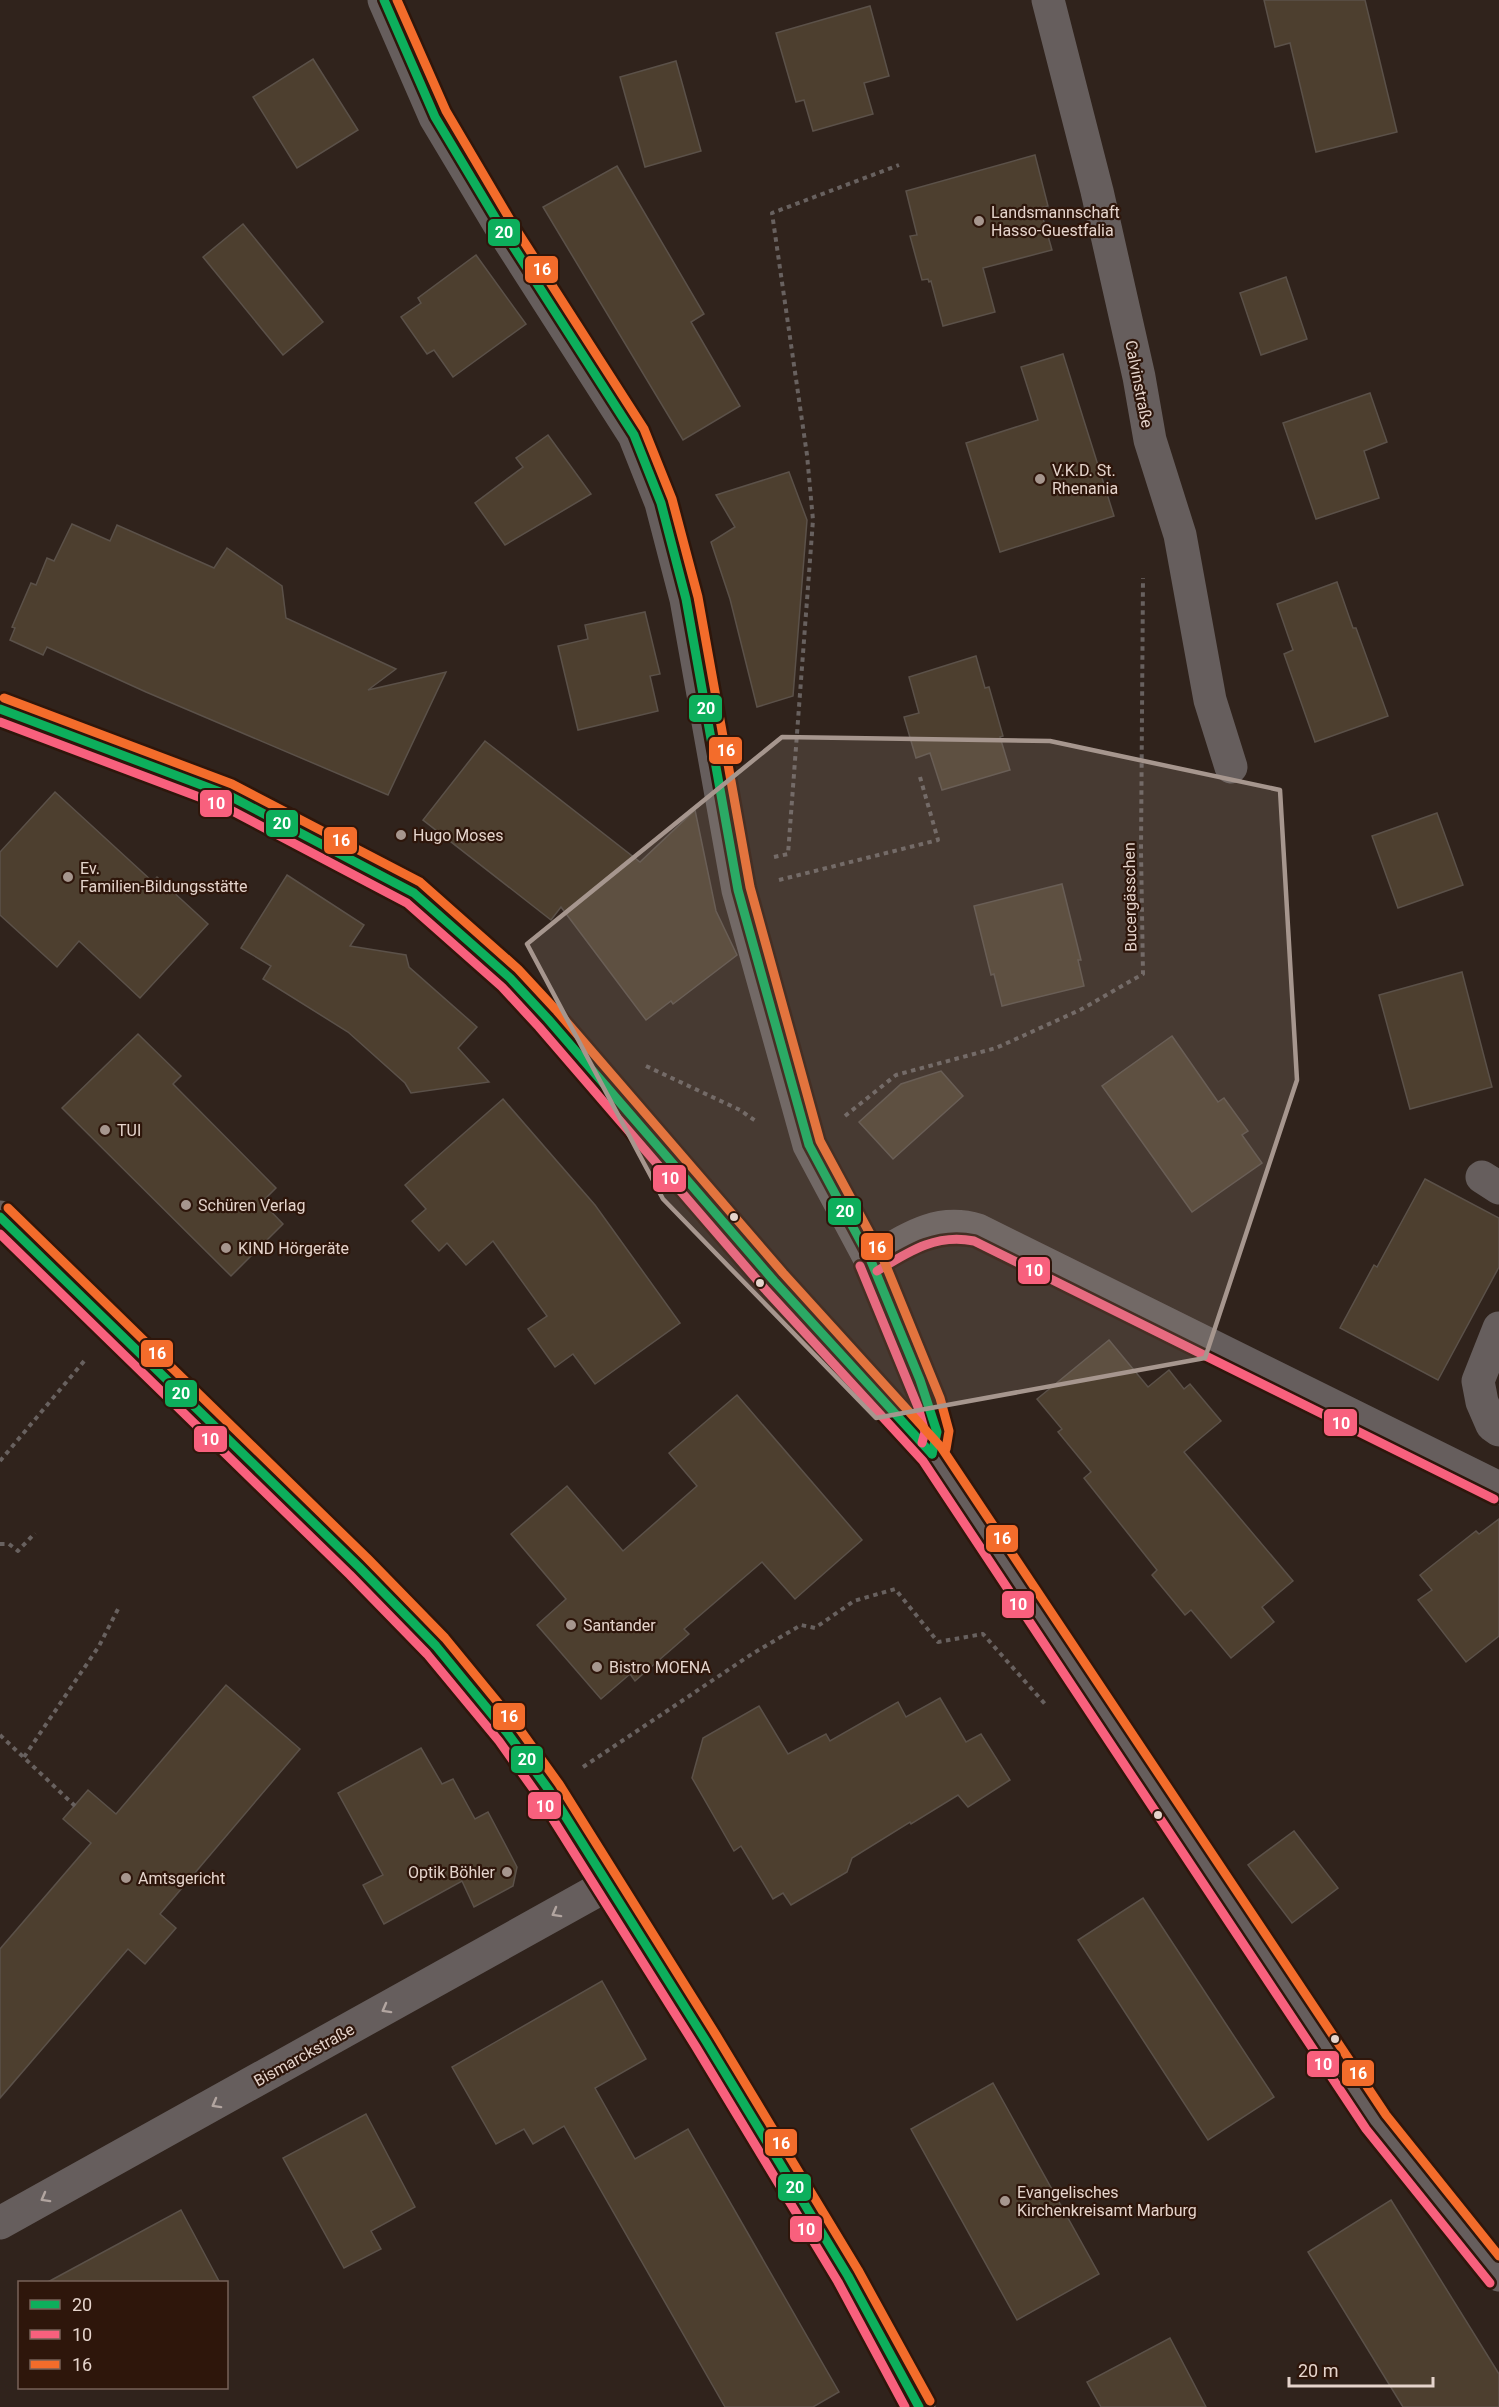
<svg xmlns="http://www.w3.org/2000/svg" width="1499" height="2407" font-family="Roboto,sans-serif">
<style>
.building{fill:#4d3f2f;stroke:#5b5149;stroke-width:1.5}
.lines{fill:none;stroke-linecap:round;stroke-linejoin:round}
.path{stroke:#68615f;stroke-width:4;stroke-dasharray:4.5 4.5;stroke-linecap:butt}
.minor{stroke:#665e5d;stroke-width:33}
.major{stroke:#685e5b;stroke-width:33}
.bus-1-casing{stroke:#2e160b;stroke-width:14}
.bus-2-casing{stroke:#2e160b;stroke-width:14}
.bus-3-casing{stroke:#2e160b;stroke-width:14}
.bus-1{stroke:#0daf5c;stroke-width:9}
.bus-2{stroke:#f8607d;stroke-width:9}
.bus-3{stroke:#f36c2b;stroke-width:9}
.oneway{stroke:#b2a5a0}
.marked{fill:#a6968e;fill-opacity:0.2;stroke:#a6968e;stroke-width:4.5;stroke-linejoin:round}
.poi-dot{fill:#a6968e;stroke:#2e160b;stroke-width:2}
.bus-dot{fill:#e5d4cc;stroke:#2e160b;stroke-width:2}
.labels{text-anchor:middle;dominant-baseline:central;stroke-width:4.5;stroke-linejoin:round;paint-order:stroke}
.poi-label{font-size:16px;fill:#e5d4cc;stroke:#2e160b;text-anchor:start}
.street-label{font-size:16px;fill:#e5d4cc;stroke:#2e160b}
.line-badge{stroke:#2e160b;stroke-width:2}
.badge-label{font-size:16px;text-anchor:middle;font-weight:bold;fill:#fff}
</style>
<rect width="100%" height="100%" fill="#30231c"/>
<g class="building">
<path d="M1264,0H1365L1397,132L1316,152L1290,43L1275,47Z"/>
<path d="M870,6L889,76L864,83L873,114L813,131L804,100L796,102L776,33Z"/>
<path d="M313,59L358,130L297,168L253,97Z"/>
<path d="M676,61L701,151L645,167L620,77Z"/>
<path d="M1035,155L1048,206L1040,208L1052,250L983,268L995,312L943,326L931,281L929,282L928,279L922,280L910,236L917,235L906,191Z"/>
<path d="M617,166L704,314L691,322L740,406L683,440L543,207Z"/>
<path d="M243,224L323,322L283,355L203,257Z"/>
<path d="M476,255L526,324L453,377L434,350L427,354L401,317L421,303L418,298Z"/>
<path d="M1286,277L1307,339L1261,355L1240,293Z"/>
<path d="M1063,354L1114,516L1000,552L966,443L1038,420L1021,367Z"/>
<path d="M1370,393L1387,442L1364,451L1379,498L1316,519L1283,423Z"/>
<path d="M548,435L591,494L505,545L475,503L523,467L516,458Z"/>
<path d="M789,472L807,520L793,696L757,707L730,599L711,542L735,527L716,495Z"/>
<path d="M72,524L110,541L117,525L214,568L227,548L282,586L286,618L396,669L368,690L446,672L388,795L146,692L47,647L43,655L10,640L15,628L12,627L31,583L36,585L47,558L54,561Z"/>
<path d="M1337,582L1353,628H1356L1388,716L1315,742L1284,654L1293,650L1277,604Z"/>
<path d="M645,612L660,674L650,676L658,711L578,730L558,646L588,639L585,625Z"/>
<path d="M976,656L985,688L989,687L1003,736L1000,737L1010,770L942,790L930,753L916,758L904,717L919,713L909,677Z"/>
<path d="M485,741L640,862L695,810L716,911L737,955L673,1004L671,1001L646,1020L561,907L551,920L423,820Z"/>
<path d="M55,792L153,882L157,877L208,924L140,998L79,941L57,967L0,915V852Z"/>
<path d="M1437,813L1463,885L1398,908L1372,836Z"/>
<path d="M287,875L364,925L350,946L406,955L409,967L477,1027L458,1048L489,1082L411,1093L405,1083L348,1032L263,979L271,966L241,948Z"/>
<path d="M1062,884L1081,960H1078L1084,986L1002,1006L994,974L991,975L974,906Z"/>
<path d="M1462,972L1492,1087L1410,1109L1379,995Z"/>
<path d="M138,1034L181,1076L173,1084L276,1188L262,1202L283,1224L231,1276L62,1108Z"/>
<path d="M1172,1036L1218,1102L1224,1098L1248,1131L1242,1135L1262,1163L1192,1212L1102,1086Z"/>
<path d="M941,1071L963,1096L893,1159L859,1122L901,1084Z"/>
<path d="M503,1099L595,1205L680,1323L595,1384L573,1354L555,1367L528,1329L547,1316L493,1241L466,1265L447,1243L439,1251L412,1221L426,1209L405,1185Z"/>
<path d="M1425,1179L1499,1218V1267L1438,1380L1340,1328L1374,1265L1377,1267Z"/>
<path d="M1109,1340L1148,1387L1169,1370L1184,1389L1190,1384L1221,1421L1184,1452L1293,1581L1262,1607L1274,1622L1231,1658L1191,1610L1185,1615L1152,1575L1157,1570L1084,1478L1091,1472L1058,1432L1062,1429L1037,1399Z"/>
<path d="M737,1395L862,1540L795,1599L762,1562L684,1629L689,1634L635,1681L630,1674L601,1699L537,1625L566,1599L511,1534L567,1486L623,1551L697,1486L669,1453Z"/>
<path d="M1499,1519V1636L1466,1662L1418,1600L1432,1590L1420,1575L1476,1531L1479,1534Z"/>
<path d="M226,1685L300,1749L160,1914L176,1928L145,1964L128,1949L0,2098V1949L91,1843L63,1819L88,1790L116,1814Z"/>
<path d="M940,1698L966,1742L981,1734L1010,1780L968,1807L958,1795L911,1824L910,1822L852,1858L847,1872L791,1905L783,1893L773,1899L741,1846L734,1851L692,1778L703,1738L759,1706L788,1754L826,1734L830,1741L898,1702L906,1717Z"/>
<path d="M421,1748L442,1784L453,1779L475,1819L488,1812L517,1867L513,1886L474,1907L462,1881L384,1924L363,1885L383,1875L338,1793Z"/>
<path d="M1294,1831L1338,1888L1292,1923L1248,1865Z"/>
<path d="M1143,1898L1274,2097L1208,2140L1078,1940Z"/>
<path d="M602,1981L646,2059L595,2088L635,2159L688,2129L839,2392L813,2407H725L564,2126L533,2144L524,2129L496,2144L452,2067Z"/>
<path d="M993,2083L1099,2274L1017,2320L911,2129Z"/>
<path d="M366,2114L415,2207L371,2231L381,2249L344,2268L283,2158Z"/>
<path d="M1391,2200L1499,2374V2407H1403L1308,2252Z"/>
<path d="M181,2210L220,2283H46Z"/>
<path d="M1170,2338L1206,2407H1101L1087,2382Z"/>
</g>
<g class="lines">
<g class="path">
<path d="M774,857L788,854L813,520L807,455L772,213L899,165"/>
<path d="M779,880L938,840L920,777"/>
<path d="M646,1066L740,1110L757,1122"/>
<path d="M845,1116L896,1075L996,1048L1080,1010L1143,974L1141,851L1143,578"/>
<path d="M0,1461L85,1360"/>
<path d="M0,1544H9L18,1551L35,1533"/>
<path d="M0,1735L75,1806"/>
<path d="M24,1757L99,1646L118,1609"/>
<path d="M583,1767L752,1654L801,1625L815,1628L854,1601L895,1589L938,1642L983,1634L1045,1704"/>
</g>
<g class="minor">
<path d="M384,0L435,117L502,229L634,435L661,503L686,599L738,890L809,1145L871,1261L920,1380L937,1432L932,1454"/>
<path d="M1048,0L1097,191L1139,377L1150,440L1180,535L1210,700L1231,767"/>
<path d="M0,709L228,795L414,893L510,978L548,1019L774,1281L932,1454L1376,2122L1499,2275"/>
<path d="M1482,1177L1499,1188"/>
<path d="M871,1261C906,1240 936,1217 978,1230L1499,1488"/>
<path d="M1499,1328L1478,1381L1482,1402L1492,1425L1499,1430"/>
<path d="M0,2223L607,1885"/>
</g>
<path class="major" d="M0,1217L359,1567L389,1600L436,1646L508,1734L549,1790L706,2041L848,2276L919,2407"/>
<defs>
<g id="bus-1">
<path d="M384,0L435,117L502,229L634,435L661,503L686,599L738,890L809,1145L871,1261L920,1380L937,1432L932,1454"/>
<path d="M0,709L228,795L414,893L510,978L548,1019L774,1281L932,1454"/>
<path d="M0,1217L359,1567L436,1646L508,1734L549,1790L706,2041L848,2276L919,2407"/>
</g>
<g id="bus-2">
<path d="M0,722L223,806L407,903L502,987L539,1027L765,1289L923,1461L1366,2129L1490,2283"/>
<path d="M0,1234L350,1575L427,1654L499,1741L539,1797L696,2047L838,2282L905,2407"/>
<path d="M860,1266L918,1407L925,1432L922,1443"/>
<path d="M877,1271C908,1252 936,1233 974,1241L1494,1499"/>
</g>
<g id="bus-3">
<path d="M397,0L446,111L512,223L644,429L672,499L698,597L750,887L820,1141L882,1256L940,1398L949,1431L946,1449"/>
<path d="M4,698L232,784L420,882L518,969L557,1011L783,1273L941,1447L1386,2115L1499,2256"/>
<path d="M8,1208L367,1558L445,1638L518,1727L559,1784L716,2035L858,2270L930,2401"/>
</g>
</defs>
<use href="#bus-1" class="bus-1-casing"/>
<use href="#bus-2" class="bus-2-casing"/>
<use href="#bus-3" class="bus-3-casing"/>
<use href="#bus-1" class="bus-1"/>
<use href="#bus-2" class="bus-2"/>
<use href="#bus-3" class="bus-3"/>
</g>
<defs><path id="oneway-chevron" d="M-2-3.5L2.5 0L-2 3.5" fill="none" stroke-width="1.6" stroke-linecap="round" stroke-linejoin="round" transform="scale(1.5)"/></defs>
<g class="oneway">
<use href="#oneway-chevron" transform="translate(556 1913) rotate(151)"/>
<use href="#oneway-chevron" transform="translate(386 2009) rotate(151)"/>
<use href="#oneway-chevron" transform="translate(216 2104) rotate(151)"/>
<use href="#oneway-chevron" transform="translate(45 2198) rotate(151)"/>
</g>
<path class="marked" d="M782,737L1050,741L1280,790L1297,1080L1205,1358L876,1418L663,1199L527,944Z"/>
<g class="poi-dot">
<circle cx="979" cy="221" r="6"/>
<circle cx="1040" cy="479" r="6"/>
<circle cx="401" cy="835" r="6"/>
<circle cx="68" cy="877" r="6"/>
<circle cx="105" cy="1130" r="6"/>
<circle cx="186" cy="1205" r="6"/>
<circle cx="226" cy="1248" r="6"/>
<circle cx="571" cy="1625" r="6"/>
<circle cx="597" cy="1667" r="6"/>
<circle cx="507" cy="1872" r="6"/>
<circle cx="126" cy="1878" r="6"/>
<circle cx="1005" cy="2201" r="6"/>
</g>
<g class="bus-dot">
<circle cx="734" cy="1217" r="5"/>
<circle cx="760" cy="1283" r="5"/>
<circle cx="1158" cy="1815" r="5"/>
<circle cx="1335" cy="2039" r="5"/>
</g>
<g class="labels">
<g class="poi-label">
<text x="991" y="212">Landsmannschaft<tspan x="991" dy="18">Hasso-Guestfalia</tspan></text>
<text x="1052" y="470">V.K.D. St.<tspan x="1052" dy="18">Rhenania</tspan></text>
<text x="413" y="835">Hugo Moses</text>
<text x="80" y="868">Ev.<tspan x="80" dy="18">Familien-Bildungsstätte</tspan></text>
<text x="117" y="1130">TUI</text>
<text x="198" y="1205">Schüren Verlag</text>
<text x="238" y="1248">KIND Hörgeräte</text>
<text x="583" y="1625">Santander</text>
<text x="609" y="1667">Bistro MOENA</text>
<text x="495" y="1872" text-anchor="end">Optik Böhler</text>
<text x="138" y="1878">Amtsgericht</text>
<text x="1017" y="2192">Evangelisches<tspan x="1017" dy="18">Kirchenkreisamt Marburg</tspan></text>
</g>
<g class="street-label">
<text transform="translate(1139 384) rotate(79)">Calvinstraße</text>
<text transform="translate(1130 897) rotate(-91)">Bucergässchen</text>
<text transform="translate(304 2055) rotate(-29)">Bismarckstraße</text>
</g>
</g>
<g class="line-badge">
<rect x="487" y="218" width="34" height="29" rx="6" fill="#0daf5c"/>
<rect x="524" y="255" width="35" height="29" rx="6" fill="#f36c2b"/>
<rect x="688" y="694" width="35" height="29" rx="6" fill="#0daf5c"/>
<rect x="708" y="736" width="35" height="29" rx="6" fill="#f36c2b"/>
<rect x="199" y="789" width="34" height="29" rx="6" fill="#f8607d"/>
<rect x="265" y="809" width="34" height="29" rx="6" fill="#0daf5c"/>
<rect x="323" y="826" width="35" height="29" rx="6" fill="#f36c2b"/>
<rect x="652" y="1164" width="35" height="29" rx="6" fill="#f8607d"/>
<rect x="827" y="1197" width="35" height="29" rx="6" fill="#0daf5c"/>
<rect x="860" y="1232" width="34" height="29" rx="6" fill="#f36c2b"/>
<rect x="1017" y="1256" width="34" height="29" rx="6" fill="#f8607d"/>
<rect x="140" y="1339" width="34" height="29" rx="6" fill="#f36c2b"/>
<rect x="164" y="1379" width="34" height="29" rx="6" fill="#0daf5c"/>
<rect x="1323" y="1408" width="35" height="29" rx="6" fill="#f8607d"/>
<rect x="193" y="1425" width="35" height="28" rx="6" fill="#f8607d"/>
<rect x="985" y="1524" width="34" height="29" rx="6" fill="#f36c2b"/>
<rect x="1001" y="1590" width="34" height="29" rx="6" fill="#f8607d"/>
<rect x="492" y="1702" width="34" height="29" rx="6" fill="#f36c2b"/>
<rect x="510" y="1745" width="34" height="29" rx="6" fill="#0daf5c"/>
<rect x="527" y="1791" width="35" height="29" rx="6" fill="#f8607d"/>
<rect x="1306" y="2050" width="34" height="28" rx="6" fill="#f8607d"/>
<rect x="1341" y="2059" width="34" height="28" rx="6" fill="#f36c2b"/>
<rect x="764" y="2128" width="34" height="29" rx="6" fill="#f36c2b"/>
<rect x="777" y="2173" width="35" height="29" rx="6" fill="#0daf5c"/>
<rect x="789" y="2215" width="34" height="28" rx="6" fill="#f8607d"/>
</g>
<g class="badge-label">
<text x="504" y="238">20</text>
<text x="542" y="275">16</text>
<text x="706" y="714">20</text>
<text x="726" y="756">16</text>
<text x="216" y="809">10</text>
<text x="282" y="829">20</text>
<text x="341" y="846">16</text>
<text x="670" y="1184">10</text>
<text x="845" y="1217">20</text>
<text x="877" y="1253">16</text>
<text x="1034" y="1276">10</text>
<text x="157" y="1359">16</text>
<text x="181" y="1399">20</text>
<text x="1341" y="1429">10</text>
<text x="210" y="1445">10</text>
<text x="1002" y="1544">16</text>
<text x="1018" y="1610">10</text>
<text x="509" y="1722">16</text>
<text x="527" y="1765">20</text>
<text x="545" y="1812">10</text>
<text x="1323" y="2070">10</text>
<text x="1358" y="2079">16</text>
<text x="781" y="2149">16</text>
<text x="795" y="2193">20</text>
<text x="806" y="2235">10</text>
</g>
<rect x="18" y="2281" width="210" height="108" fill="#2e160b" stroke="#776258" stroke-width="1.5"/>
<rect x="30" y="2300" width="30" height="9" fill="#0daf5c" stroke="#776258" stroke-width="1.5"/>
<text x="72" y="2311" font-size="18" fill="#e5d4cc">20</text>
<rect x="30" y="2330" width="30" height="9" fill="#f8607d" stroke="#776258" stroke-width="1.5"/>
<text x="72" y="2341" font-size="18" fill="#e5d4cc">10</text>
<rect x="30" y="2360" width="30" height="9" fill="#f36c2b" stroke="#776258" stroke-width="1.5"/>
<text x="72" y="2371" font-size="18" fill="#e5d4cc">16</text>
<path d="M1289 2377v9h144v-9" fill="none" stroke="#e5d4cc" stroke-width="3"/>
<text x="1298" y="2377" font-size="18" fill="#e5d4cc" stroke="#2e160b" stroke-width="4.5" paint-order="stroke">20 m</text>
</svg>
